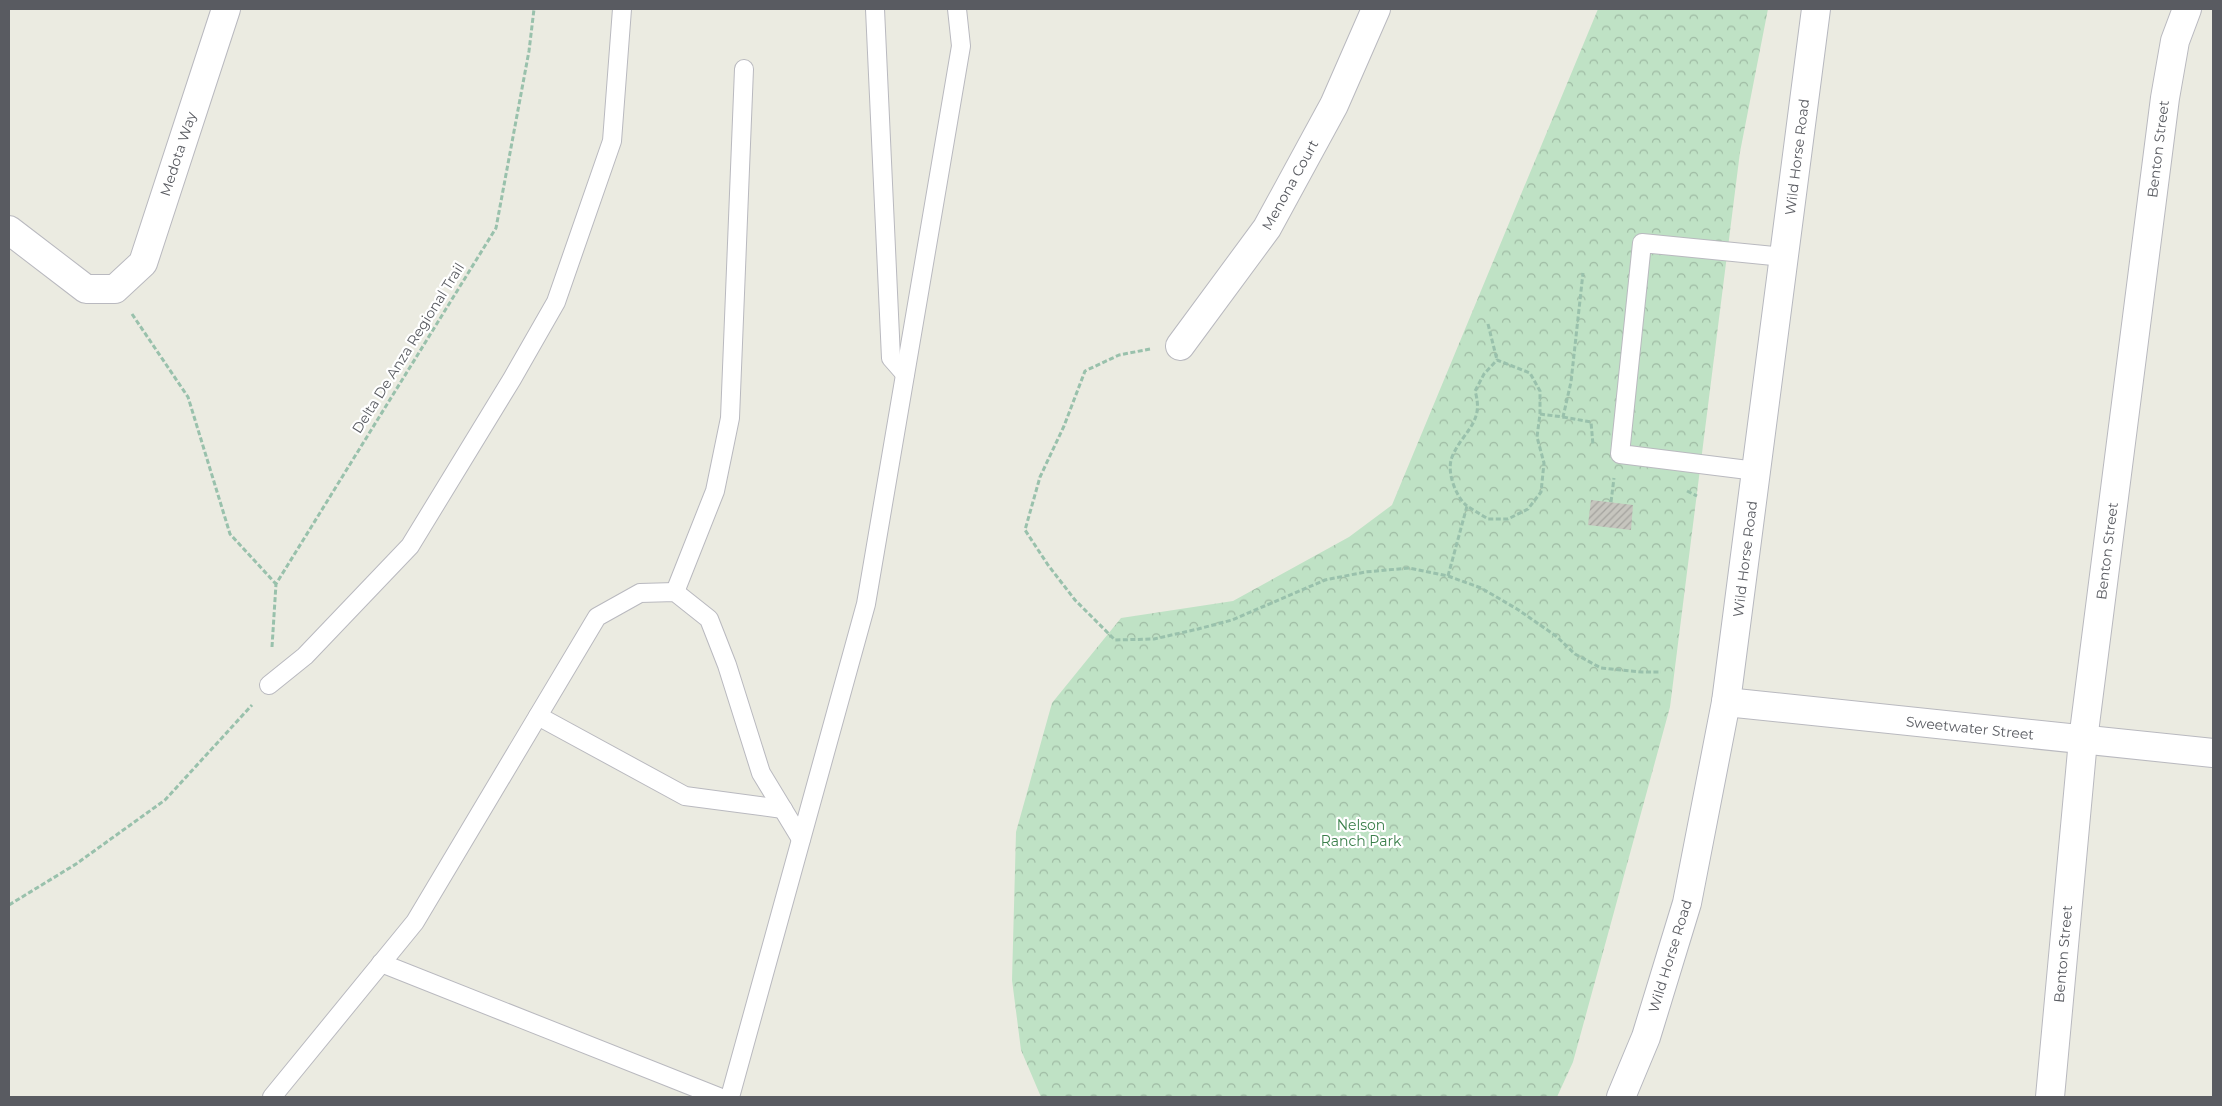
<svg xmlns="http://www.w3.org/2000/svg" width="2222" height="1106" font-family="Montserrat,sans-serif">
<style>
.park{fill:url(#park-crowns)}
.building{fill:url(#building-hatch)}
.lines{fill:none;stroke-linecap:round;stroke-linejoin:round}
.lane-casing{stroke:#b9b9bf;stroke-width:20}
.street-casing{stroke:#b9b9bf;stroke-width:30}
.secondary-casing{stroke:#b7b8bf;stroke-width:30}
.path{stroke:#99c1ac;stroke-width:3;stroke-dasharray:5 2.5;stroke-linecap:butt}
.lane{stroke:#fff;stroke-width:18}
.street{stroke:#fff;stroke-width:28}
.secondary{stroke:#fff;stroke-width:28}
.labels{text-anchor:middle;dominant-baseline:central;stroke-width:4.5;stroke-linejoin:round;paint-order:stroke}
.street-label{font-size:14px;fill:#595b61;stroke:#fff}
.park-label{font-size:14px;fill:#3a7f4a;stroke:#fff}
</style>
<defs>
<pattern id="park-crowns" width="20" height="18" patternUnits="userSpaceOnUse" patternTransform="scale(1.25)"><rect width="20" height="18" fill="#bfe2c5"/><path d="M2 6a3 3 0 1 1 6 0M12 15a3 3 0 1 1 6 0" fill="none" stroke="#9ebaa3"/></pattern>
<pattern id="building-hatch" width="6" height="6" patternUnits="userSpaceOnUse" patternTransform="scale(1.25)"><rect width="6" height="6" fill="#c6c5be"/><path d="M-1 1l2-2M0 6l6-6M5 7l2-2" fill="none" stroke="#a4a39e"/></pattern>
</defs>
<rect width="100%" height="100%" fill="#ebebe1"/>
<path class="park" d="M1598,9H1768L1740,152L1670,707L1573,1062L1557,1097H1041L1021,1050L1012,980L1016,832L1052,703L1121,618L1233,601L1349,537L1392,505Z"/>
<path class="building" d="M1591,500L1633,505L1631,530L1588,525Z"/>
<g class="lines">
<defs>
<g id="lane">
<path d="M875,9L891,358L905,374"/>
<path d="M1756,471L1620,454L1642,243L1784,257"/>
<path d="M675,592L715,491L730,418L744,69"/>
<path d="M269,685L305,656L410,546L512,379L556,302L612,141L622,9"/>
<path d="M538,716L685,796L783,809"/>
<path d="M381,963L719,1097"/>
<path d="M272,1097L415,922L597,617L640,593L675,592L709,619L727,665L761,773L801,839"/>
<path d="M730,1097L866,604L961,46L957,9"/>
</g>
<g id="street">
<path d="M9,230L86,289H115L143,263L226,9"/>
<path d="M1180,346L1267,228L1334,105L1376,9"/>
<path d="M1726,702L2213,753"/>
<path d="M2050,1097L2083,740L2165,98L2175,41L2187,9"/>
</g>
<path id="secondary" d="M1621,1097L1646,1037L1687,903L1726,702L1816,9"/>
</defs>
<use href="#lane" class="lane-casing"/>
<use href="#street" class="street-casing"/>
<use href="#secondary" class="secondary-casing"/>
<g class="path">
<path d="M132,314L188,397L230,534L276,584"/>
<path d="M1488,324L1497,360"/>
<path d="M1150,349L1119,355L1085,371L1064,426L1040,477L1025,530L1048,565L1075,600L1115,640L1154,639L1198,629L1232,620L1325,580L1365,572L1409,568L1448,576L1481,588L1517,609L1556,636L1575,654L1601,668L1642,672H1661"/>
<path d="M1540,414L1563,417L1571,382L1583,273"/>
<path d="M1563,417L1591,422L1593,445"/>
<path d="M1687,491L1697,496"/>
<path d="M1611,502L1614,478"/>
<path d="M1448,576L1467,506L1488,519H1508L1528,509L1541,492L1544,463L1537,437L1540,414V391L1530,373L1497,360L1484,374L1475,391C1485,423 1462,432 1452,457C1446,472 1456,497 1467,506"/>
<path d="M272,647L276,584L496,228L529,51L534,9"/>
<path d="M9,905L76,864L165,800L252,705"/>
</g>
<use href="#lane" class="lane"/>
<use href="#street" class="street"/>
<use href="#secondary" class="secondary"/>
</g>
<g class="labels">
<g class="street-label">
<text transform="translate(2158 149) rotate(-83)">Benton Street</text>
<text transform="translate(178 154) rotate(-72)">Medota Way</text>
<text transform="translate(1797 157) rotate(-83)">Wild Horse Road</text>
<text transform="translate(1290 185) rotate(-61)">Menona Court</text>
<text transform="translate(408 348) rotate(-58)">Delta De Anza Regional Trail</text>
<text transform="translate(2107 551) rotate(-83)">Benton Street</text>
<text transform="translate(1745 559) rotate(-83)">Wild Horse Road</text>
<text transform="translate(1970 728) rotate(6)">Sweetwater Street</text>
<text transform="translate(2063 954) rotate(-85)">Benton Street</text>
<text transform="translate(1670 956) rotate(-73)">Wild Horse Road</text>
</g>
<g class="park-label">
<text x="1361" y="825">Nelson<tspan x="1361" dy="16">Ranch Park</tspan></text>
</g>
</g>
<rect width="2222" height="1106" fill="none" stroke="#595b61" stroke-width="20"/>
</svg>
